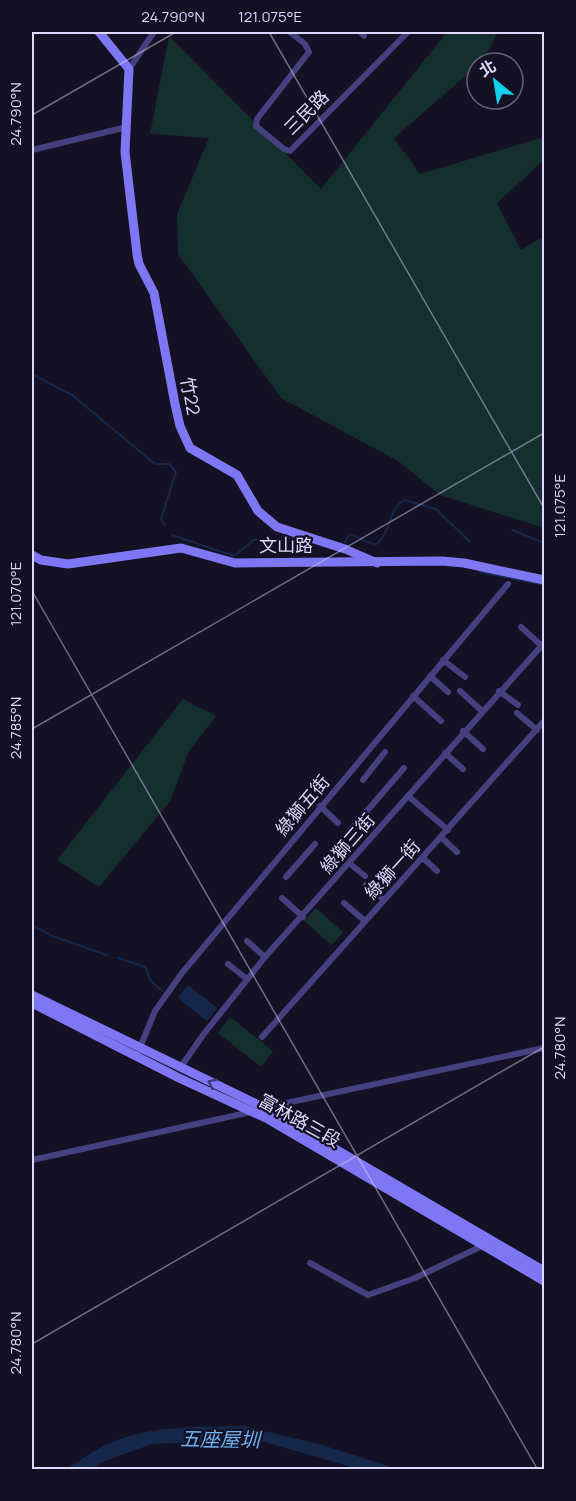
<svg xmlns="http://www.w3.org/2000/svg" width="576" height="1501" font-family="Manrope,'Noto Sans TC',sans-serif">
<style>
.green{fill:#152e2e}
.water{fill:#15284b}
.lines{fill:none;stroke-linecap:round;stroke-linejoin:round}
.stream{stroke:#15284b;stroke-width:2}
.street{stroke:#454080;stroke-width:6}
.secondary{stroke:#7e77f4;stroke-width:9}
.oneway{stroke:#3f3a78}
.ticks{fill:none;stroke:#ddd8fc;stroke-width:1.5;stroke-opacity:0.45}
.labels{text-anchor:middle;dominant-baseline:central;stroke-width:4.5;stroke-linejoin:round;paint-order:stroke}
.street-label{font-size:18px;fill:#ddd8fc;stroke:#151125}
.water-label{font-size:20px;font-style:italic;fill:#6fb2f3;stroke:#151125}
.neatline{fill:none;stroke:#ddd8fc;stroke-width:2}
.ticks-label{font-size:15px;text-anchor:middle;fill:#ddd8fc}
</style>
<rect width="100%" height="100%" fill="#151125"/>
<g class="green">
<path d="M447,32H498L483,62L477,63V66L394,138L420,174L544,137V160L497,203L521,250L544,236V528L440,495L398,461L281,398L178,254L177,214L209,138L150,134L169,36L321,189Z"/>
<path d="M183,699L216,716L189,751L170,801L99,887L57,860Z"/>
<path d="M316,908L343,932L332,945L304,921Z"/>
<path d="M230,1017L273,1051L261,1067L218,1033Z"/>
</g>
<g class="water">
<path d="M188,985L217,1008L207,1021L178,998Z"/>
<path d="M244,1426L322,1445L398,1469H358L258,1440L152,1444L100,1463L91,1469H66C80,1461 95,1449 110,1443C152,1425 198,1427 244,1426Z"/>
</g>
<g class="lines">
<g class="stream">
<path d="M32,374L72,395L155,464H169L176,472L161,519L165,525"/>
<path d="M512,530L544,543"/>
<path d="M172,535L234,556L254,540L298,538"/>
<path d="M345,542L350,534L375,545C392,534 387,510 404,500L436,509L470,542"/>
<path d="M480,572L544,585"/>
<path d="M32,925L52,936L107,955"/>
<path d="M118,958L146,967L150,980L162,991"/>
</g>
<g class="street">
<path d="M290,32L305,44L309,52L257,119L256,126L284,149L290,151L408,32"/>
<path d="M360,32L364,36"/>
<path d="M129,69L154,32"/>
<path d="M32,150L127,127"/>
<path d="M521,627L542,646"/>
<path d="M443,660L465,677"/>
<path d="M430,676L448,692"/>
<path d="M460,691L482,711"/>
<path d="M499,691L518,705"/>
<path d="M413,696L441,721"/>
<path d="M517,713L537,730"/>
<path d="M463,731L483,749"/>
<path d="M445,753L463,769"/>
<path d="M363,780L385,752"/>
<path d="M408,796L448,830"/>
<path d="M320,806L338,823"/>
<path d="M347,834L404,768"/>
<path d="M441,837L457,852"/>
<path d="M423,858L437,871"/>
<path d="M349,863L365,876"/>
<path d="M286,877L315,844"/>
<path d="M366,885L384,900"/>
<path d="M282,898L303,917"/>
<path d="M344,903L365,921"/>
<path d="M247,941L265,957"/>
<path d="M228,964L247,979"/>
<path d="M262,1037L544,721"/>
<path d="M139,1050L155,1011L182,973L508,584"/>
<path d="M180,1068L203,1035L265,957L544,643"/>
<path d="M263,1108L544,1048"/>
<path d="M32,1160L251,1112"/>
<path d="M310,1263L368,1295L415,1278L482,1246"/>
</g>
<g class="secondary">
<path d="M99,32L129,69L125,152L137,254L139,264L154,293L175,404L180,426L190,448L237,475L258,511L277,527L345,549L377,563"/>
<path d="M32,555L41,560L68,564L181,548L235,563L442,561L464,563L544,580"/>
<path d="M32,995L265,1108L544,1271"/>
<path d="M32,1003L179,1078L268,1119L544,1281"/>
</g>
</g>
<defs><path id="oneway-chevron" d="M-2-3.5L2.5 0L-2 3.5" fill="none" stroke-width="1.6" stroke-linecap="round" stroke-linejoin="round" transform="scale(1.5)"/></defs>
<use class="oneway" href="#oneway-chevron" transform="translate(212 1083) rotate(-155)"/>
<path class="ticks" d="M269,32L544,508M32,115L176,32M32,591L538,1470M32,729L544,433M32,1344L544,1047"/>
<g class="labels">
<g class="street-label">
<text transform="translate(306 112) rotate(-45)">三民路</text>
<text transform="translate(191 396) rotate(80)">竹22</text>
<text x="286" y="545">文山路</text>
<text transform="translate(302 805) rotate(-50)">綠獅五街</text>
<text transform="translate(347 843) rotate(-49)">綠獅三街</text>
<text transform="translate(392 869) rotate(-48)">綠獅一街</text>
<text transform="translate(300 1120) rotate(29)">富林路三段</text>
</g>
<g class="water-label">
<text transform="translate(220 1439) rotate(1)">五座屋圳</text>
</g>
</g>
<rect width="576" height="1501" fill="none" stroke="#151125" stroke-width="66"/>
<g transform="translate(495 81) rotate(330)"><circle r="28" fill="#151125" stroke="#65617b" stroke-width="1.5"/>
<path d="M0-4.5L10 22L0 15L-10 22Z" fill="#14cfec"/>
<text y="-9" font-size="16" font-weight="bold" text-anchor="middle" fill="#ddd8fc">北</text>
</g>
<rect x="33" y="33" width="510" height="1435" class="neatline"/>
<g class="ticks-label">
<text x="173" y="22">24.790°N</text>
<text x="270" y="22">121.075°E</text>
<text transform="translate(16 114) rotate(-90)" y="5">24.790°N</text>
<text transform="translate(560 506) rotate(-90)" y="5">121.075°E</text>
<text transform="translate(16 594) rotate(-90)" y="5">121.070°E</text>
<text transform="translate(16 728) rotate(-90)" y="5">24.785°N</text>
<text transform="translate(560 1048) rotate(-90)" y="5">24.780°N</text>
<text transform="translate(16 1343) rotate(-90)" y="5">24.780°N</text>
</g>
</svg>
